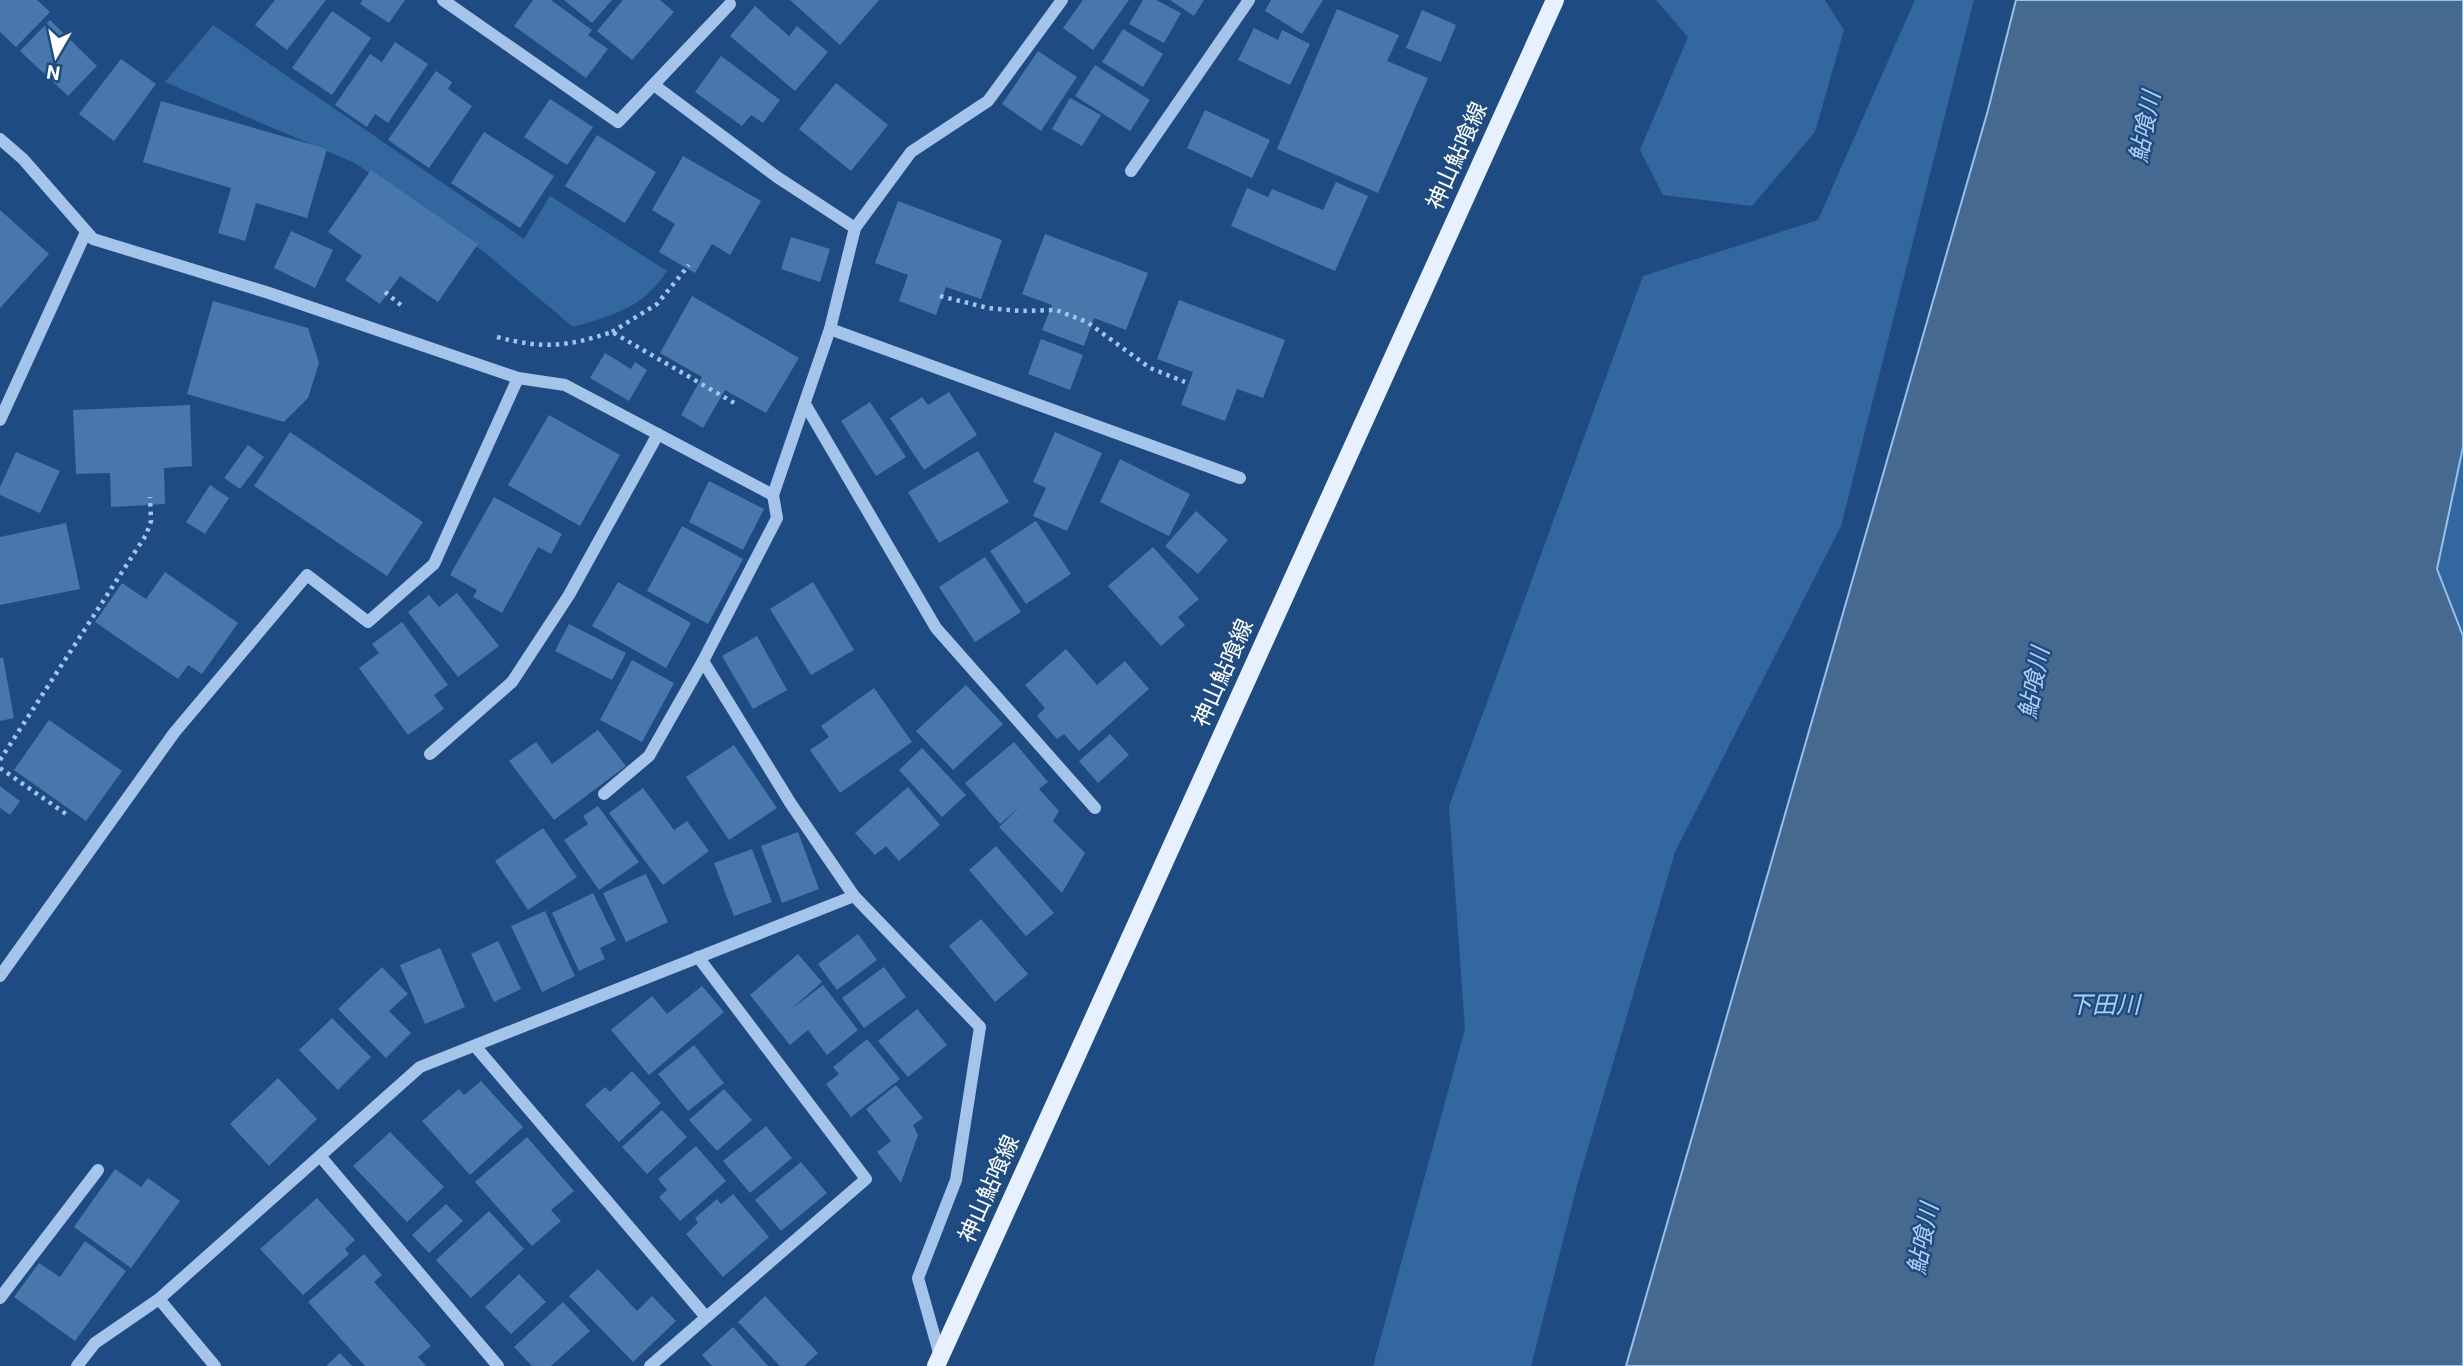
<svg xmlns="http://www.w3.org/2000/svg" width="2463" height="1366" font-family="Roboto,'Noto Sans JP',sans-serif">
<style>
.green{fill:#3267a0}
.water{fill:#466990;stroke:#97c0eb;stroke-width:2}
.building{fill:#4777ab}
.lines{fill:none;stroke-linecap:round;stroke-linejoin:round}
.path{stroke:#a4c5e9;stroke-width:4.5;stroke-dasharray:3.5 5;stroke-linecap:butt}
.minor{stroke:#a4c5e9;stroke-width:12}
.major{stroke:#e7f1fe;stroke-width:18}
.labels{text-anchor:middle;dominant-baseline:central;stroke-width:5;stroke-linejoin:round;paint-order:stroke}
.street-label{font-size:23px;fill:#fff;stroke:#1e4c82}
.water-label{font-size:24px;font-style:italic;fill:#afcff1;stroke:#1e4c82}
</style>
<rect width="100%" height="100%" fill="#1e4c82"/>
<g class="green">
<path d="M1656,0H1825L1844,30L1815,132L1752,206L1663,195L1640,150L1688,37Z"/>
<path d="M1915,0H1974L1841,526L1675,852L1578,1182L1531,1366H1373L1465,1029L1449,806L1643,276L1818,220Z"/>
<path d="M213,25L524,239L550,196L667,271C642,309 613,315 573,327L484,252L355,163L165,82Z"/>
<path d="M2463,447V636L2437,569Z"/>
</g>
<path class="water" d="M2016,0H2463V447L2437,569L2463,636V1366H1626L1988,110Z"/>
<g class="building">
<path d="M0,0H37L50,12L16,47L0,32Z"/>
<path d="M275,0H326L287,50L255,25Z"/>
<path d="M363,0H405L389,23L360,4Z"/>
<path d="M533,0H551L592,30L588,35L608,49L586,78L514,26Z"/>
<path d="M564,0H612L592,23Z"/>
<path d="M623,0H660L674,12L632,60L597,31Z"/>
<path d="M790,0H879L840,45Z"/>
<path d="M1083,0H1129L1093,50L1063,28Z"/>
<path d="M1143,0H1156L1181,13L1164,43L1129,24Z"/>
<path d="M1170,0H1204L1194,16Z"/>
<path d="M1271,0H1323L1302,34L1265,11Z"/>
<path d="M755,6L789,36L797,26L828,52L795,91L730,36Z"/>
<path d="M1337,9L1399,35L1387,61L1428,78L1378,193L1277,149Z"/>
<path d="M1422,10L1456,25L1441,62L1406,48Z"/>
<path d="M332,11L371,38L332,95L292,68Z"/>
<path d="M50,20L97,66L68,96L20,51Z"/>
<path d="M1254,28L1278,40L1282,30L1310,44L1290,85L1238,60Z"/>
<path d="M1123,29L1163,54L1143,87L1102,62Z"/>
<path d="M395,42L428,64L388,123L375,114L367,127L335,105L370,54L382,62Z"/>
<path d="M1038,51L1077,77L1041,131L1002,104Z"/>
<path d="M721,56L780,100L763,123L751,115L742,126L695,92Z"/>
<path d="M121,59L156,84L114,141L79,114Z"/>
<path d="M1095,65L1150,100L1130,131L1075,96Z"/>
<path d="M436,71L452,82L448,89L472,106L429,168L388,140Z"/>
<path d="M836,83L888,125L851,171L799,129Z"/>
<path d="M1070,98L1101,115L1082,146L1052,129Z"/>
<path d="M550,99L593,127L567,165L524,137Z"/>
<path d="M161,101L327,149L307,218L256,203L245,241L218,233L231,188L143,162Z"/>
<path d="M1205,110L1270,140L1252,178L1187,148Z"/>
<path d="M484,132L554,176L520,228L451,183Z"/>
<path d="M597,135L656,172L625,223L565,186Z"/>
<path d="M683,156L761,201L730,255L712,244L695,273L659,252L675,224L652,210Z"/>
<path d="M371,170L478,244L438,302L400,276L380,304L345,280L362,256L328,232Z"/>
<path d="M1336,182L1368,196L1335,271L1231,226L1247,188L1268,197L1272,189L1323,210Z"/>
<path d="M898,201L1002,240L981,299L946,287L936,315L899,301L908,275L875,263Z"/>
<path d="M0,210L49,254L0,308Z"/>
<path d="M291,231L333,250L315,288L274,268Z"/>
<path d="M1045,234L1148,273L1126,330L1094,318L1084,346L1042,330L1052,305L1022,294Z"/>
<path d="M791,237L830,249L820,282L781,269Z"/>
<path d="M692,296L799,358L766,413L725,390L703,428L681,415L702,377L660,353Z"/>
<path d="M1179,300L1285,340L1263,398L1237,389L1225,421L1181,405L1193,372L1157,359Z"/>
<path d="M213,301L308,328L319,363L308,398L284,422L187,394Z"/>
<path d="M1041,339L1083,355L1070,390L1028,374Z"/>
<path d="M605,353L631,369L635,362L647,370L629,401L590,378Z"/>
<path d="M949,392L977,435L924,470L890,418L922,397L928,405Z"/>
<path d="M870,402L906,457L876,476L841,421Z"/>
<path d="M190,405L192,466L164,468L165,504L111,507L110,473L76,474L73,410Z"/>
<path d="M549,415L620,455L580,526L508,485Z"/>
<path d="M290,432L423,522L387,576L254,486Z"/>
<path d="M1055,432L1102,453L1067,531L1033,516L1046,488L1033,482Z"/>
<path d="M248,445L264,457L240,489L224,478Z"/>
<path d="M978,451L1009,502L939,543L908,492Z"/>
<path d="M16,452L60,471L40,513L0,495V487Z"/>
<path d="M1120,459L1190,494L1169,536L1100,502Z"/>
<path d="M709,481L764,509L743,550L689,522Z"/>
<path d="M210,485L229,498L205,534L186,522Z"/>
<path d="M494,497L562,534L551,554L538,547L502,613L473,597L477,590L450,575Z"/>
<path d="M1196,511L1228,540L1198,574L1165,546Z"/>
<path d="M1036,521L1071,574L1026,604L990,551Z"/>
<path d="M66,523L80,589L0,605V537Z"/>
<path d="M682,526L743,559L708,624L647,591Z"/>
<path d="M1153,547L1199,599L1178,617L1185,625L1161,646L1108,586Z"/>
<path d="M985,557L1021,612L975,642L939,587Z"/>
<path d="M165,572L238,623L202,674L188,665L178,679L95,622L122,583L146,599Z"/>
<path d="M618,582L691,623L666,668L592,626Z"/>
<path d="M813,582L854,650L811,675L770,609Z"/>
<path d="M457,593L499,646L458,677L408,612L429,595L439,607Z"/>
<path d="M402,622L448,685L434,695L444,709L408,735L359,668L379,653L372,644Z"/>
<path d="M569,624L626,653L612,680L555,651Z"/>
<path d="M757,636L787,690L753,709L722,656Z"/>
<path d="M1066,649L1097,685L1125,661L1149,689L1079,751L1064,734L1057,739L1037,716L1045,708L1025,685Z"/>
<path d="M3,657L14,718L0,721V658Z"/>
<path d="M632,660L674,683L642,742L600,720Z"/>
<path d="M966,685L1003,724L953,770L916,731Z"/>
<path d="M874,688L912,742L840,793L810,750L829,737L821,726Z"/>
<path d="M49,720L122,771L86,821L14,770Z"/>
<path d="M598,730L626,766L554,820L509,761L536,742L552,764Z"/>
<path d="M1110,734L1129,755L1098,783L1079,761Z"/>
<path d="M1014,742L1048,782L1039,789L1059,811L1053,821L1085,853L1062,893L999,827L1021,806L1000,824L965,783Z"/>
<path d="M734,745L777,808L729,840L686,777Z"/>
<path d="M922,748L966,795L942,817L899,770Z"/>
<path d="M0,786L20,801L10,815L0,808Z"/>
<path d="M908,787L940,825L899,861L886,846L875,855L855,833Z"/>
<path d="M643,788L674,830L687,821L709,851L663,885L609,813Z"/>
<path d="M598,806L639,862L599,890L564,840L588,824L583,816Z"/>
<path d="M543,828L577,877L528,910L495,861Z"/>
<path d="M798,832L819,889L782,903L761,846Z"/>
<path d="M996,846L1054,913L1026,936L969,870Z"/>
<path d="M752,849L772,902L734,916L714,863Z"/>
<path d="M646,874L668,922L626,942L603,893Z"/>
<path d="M593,893L616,940L600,948L605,959L579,971L552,913Z"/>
<path d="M545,911L575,976L542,992L511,926Z"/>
<path d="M981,919L1028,974L995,1002L949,946Z"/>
<path d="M858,934L877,960L837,990L818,964Z"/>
<path d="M498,941L521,989L494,1002L471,954Z"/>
<path d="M440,948L465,1007L425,1024L400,965Z"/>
<path d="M798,954L822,982L790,1010L823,985L858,1030L827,1055L808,1030L790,1045L750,995Z"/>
<path d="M382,967L408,994L389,1011L411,1033L386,1058L338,1009Z"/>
<path d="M884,967L906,997L864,1028L842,998Z"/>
<path d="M702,986L724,1012L649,1075L611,1030L652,996L667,1014Z"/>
<path d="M917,1009L947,1045L908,1077L878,1041Z"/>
<path d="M332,1018L371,1057L338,1090L299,1050Z"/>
<path d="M867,1039L900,1079L851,1117L826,1084L839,1074L833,1067Z"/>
<path d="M694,1045L724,1083L688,1111L658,1074Z"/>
<path d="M632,1071L661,1103L619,1142L585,1105L605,1087L610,1092Z"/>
<path d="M278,1078L317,1119L269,1166L230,1124Z"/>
<path d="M481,1081L523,1127L470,1175L422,1121L459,1089L464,1095Z"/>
<path d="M896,1085L923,1118L913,1125L918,1135L901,1183L877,1152L891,1141L866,1109Z"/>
<path d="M724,1089L752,1120L717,1151L689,1120Z"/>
<path d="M662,1110L687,1137L647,1174L622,1147Z"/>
<path d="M766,1126L792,1158L750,1193L723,1161Z"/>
<path d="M390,1132L444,1187L407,1222L353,1166Z"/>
<path d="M527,1137L574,1191L551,1210L561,1221L532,1246L475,1182Z"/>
<path d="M696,1146L726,1181L680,1221L659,1197L667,1190L658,1179Z"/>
<path d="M801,1162L827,1193L781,1231L755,1200Z"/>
<path d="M115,1169L141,1187L148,1178L180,1201L131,1268L74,1227Z"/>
<path d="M733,1194L769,1237L723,1277L686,1234L698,1223L695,1218L717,1199L721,1204Z"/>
<path d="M317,1198L355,1240L345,1249L349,1254L303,1295L260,1249Z"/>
<path d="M446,1204L463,1221L429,1253L412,1235Z"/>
<path d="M489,1211L524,1249L471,1298L436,1260Z"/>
<path d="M85,1241L126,1271L75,1341L14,1297L39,1263L60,1277Z"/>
<path d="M364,1254L382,1275L374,1282L431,1346L418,1357L426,1366H365L308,1302Z"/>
<path d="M598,1269L637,1311L652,1296L676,1321L633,1362L569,1296Z"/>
<path d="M519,1274L546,1302L511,1334L485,1307Z"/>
<path d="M765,1296L818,1353L804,1366H780L738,1322Z"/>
<path d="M563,1302L590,1331L551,1366H532L514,1347Z"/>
<path d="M733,1327L768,1366H712L702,1355Z"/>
<path d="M340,1353L352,1366H326Z"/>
</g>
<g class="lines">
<g class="path">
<path d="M385,292L402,306"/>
<path d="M940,296L988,308L1021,311L1056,310L1087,322L1150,368L1185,382"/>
<path d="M612,332L657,304L689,265"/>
<path d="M497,337C544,349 566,347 612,332L736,404"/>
<path d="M0,760L146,535L151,521L150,497"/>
<path d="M0,768L66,814"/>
</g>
<g class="minor">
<path d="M443,0L618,122L730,4"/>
<path d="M654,85L777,177L855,228L911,152L988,101L1062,0"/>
<path d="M0,139L23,159L93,239L269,293L518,378L565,385L773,495L830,329"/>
<path d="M1131,171L1249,0"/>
<path d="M855,228L830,329L1240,478"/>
<path d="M805,404L936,628L1095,808"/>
<path d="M0,420L86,232"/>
<path d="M773,495L777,518L703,661L791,804L854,896L980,1027L956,1180L918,1278L940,1356"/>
<path d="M430,754L512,682L569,595L658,434"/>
<path d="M604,794L649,756L703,661"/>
<path d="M0,976L174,733L307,575L368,622L434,564L518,378"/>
<path d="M475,1046L706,1317"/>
<path d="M320,1156L498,1366"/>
<path d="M0,1298L98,1170"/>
<path d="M77,1366L95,1343L159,1299"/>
<path d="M215,1366L159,1299L420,1067L854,896"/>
<path d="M650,1366L866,1179L698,957"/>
</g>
<path class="major" d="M936,1366L1555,0"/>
</g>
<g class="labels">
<g class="street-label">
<text transform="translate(1457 156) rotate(-66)">神山鮎喰線</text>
<text transform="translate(1223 673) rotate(-66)">神山鮎喰線</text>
<text transform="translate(989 1189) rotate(-66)">神山鮎喰線</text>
</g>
<g class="water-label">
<text transform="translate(2145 127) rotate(-79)">鮎喰川</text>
<text transform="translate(2034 683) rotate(-79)">鮎喰川</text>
<text x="2104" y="1005">下田川</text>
<text transform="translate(1923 1239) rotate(-79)">鮎喰川</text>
</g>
</g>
<g transform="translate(56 56) rotate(189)" stroke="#1e4c82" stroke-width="5" paint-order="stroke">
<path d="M0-5L12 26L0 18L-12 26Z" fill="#ffffff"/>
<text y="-10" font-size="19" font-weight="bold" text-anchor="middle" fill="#ffffff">N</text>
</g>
</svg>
